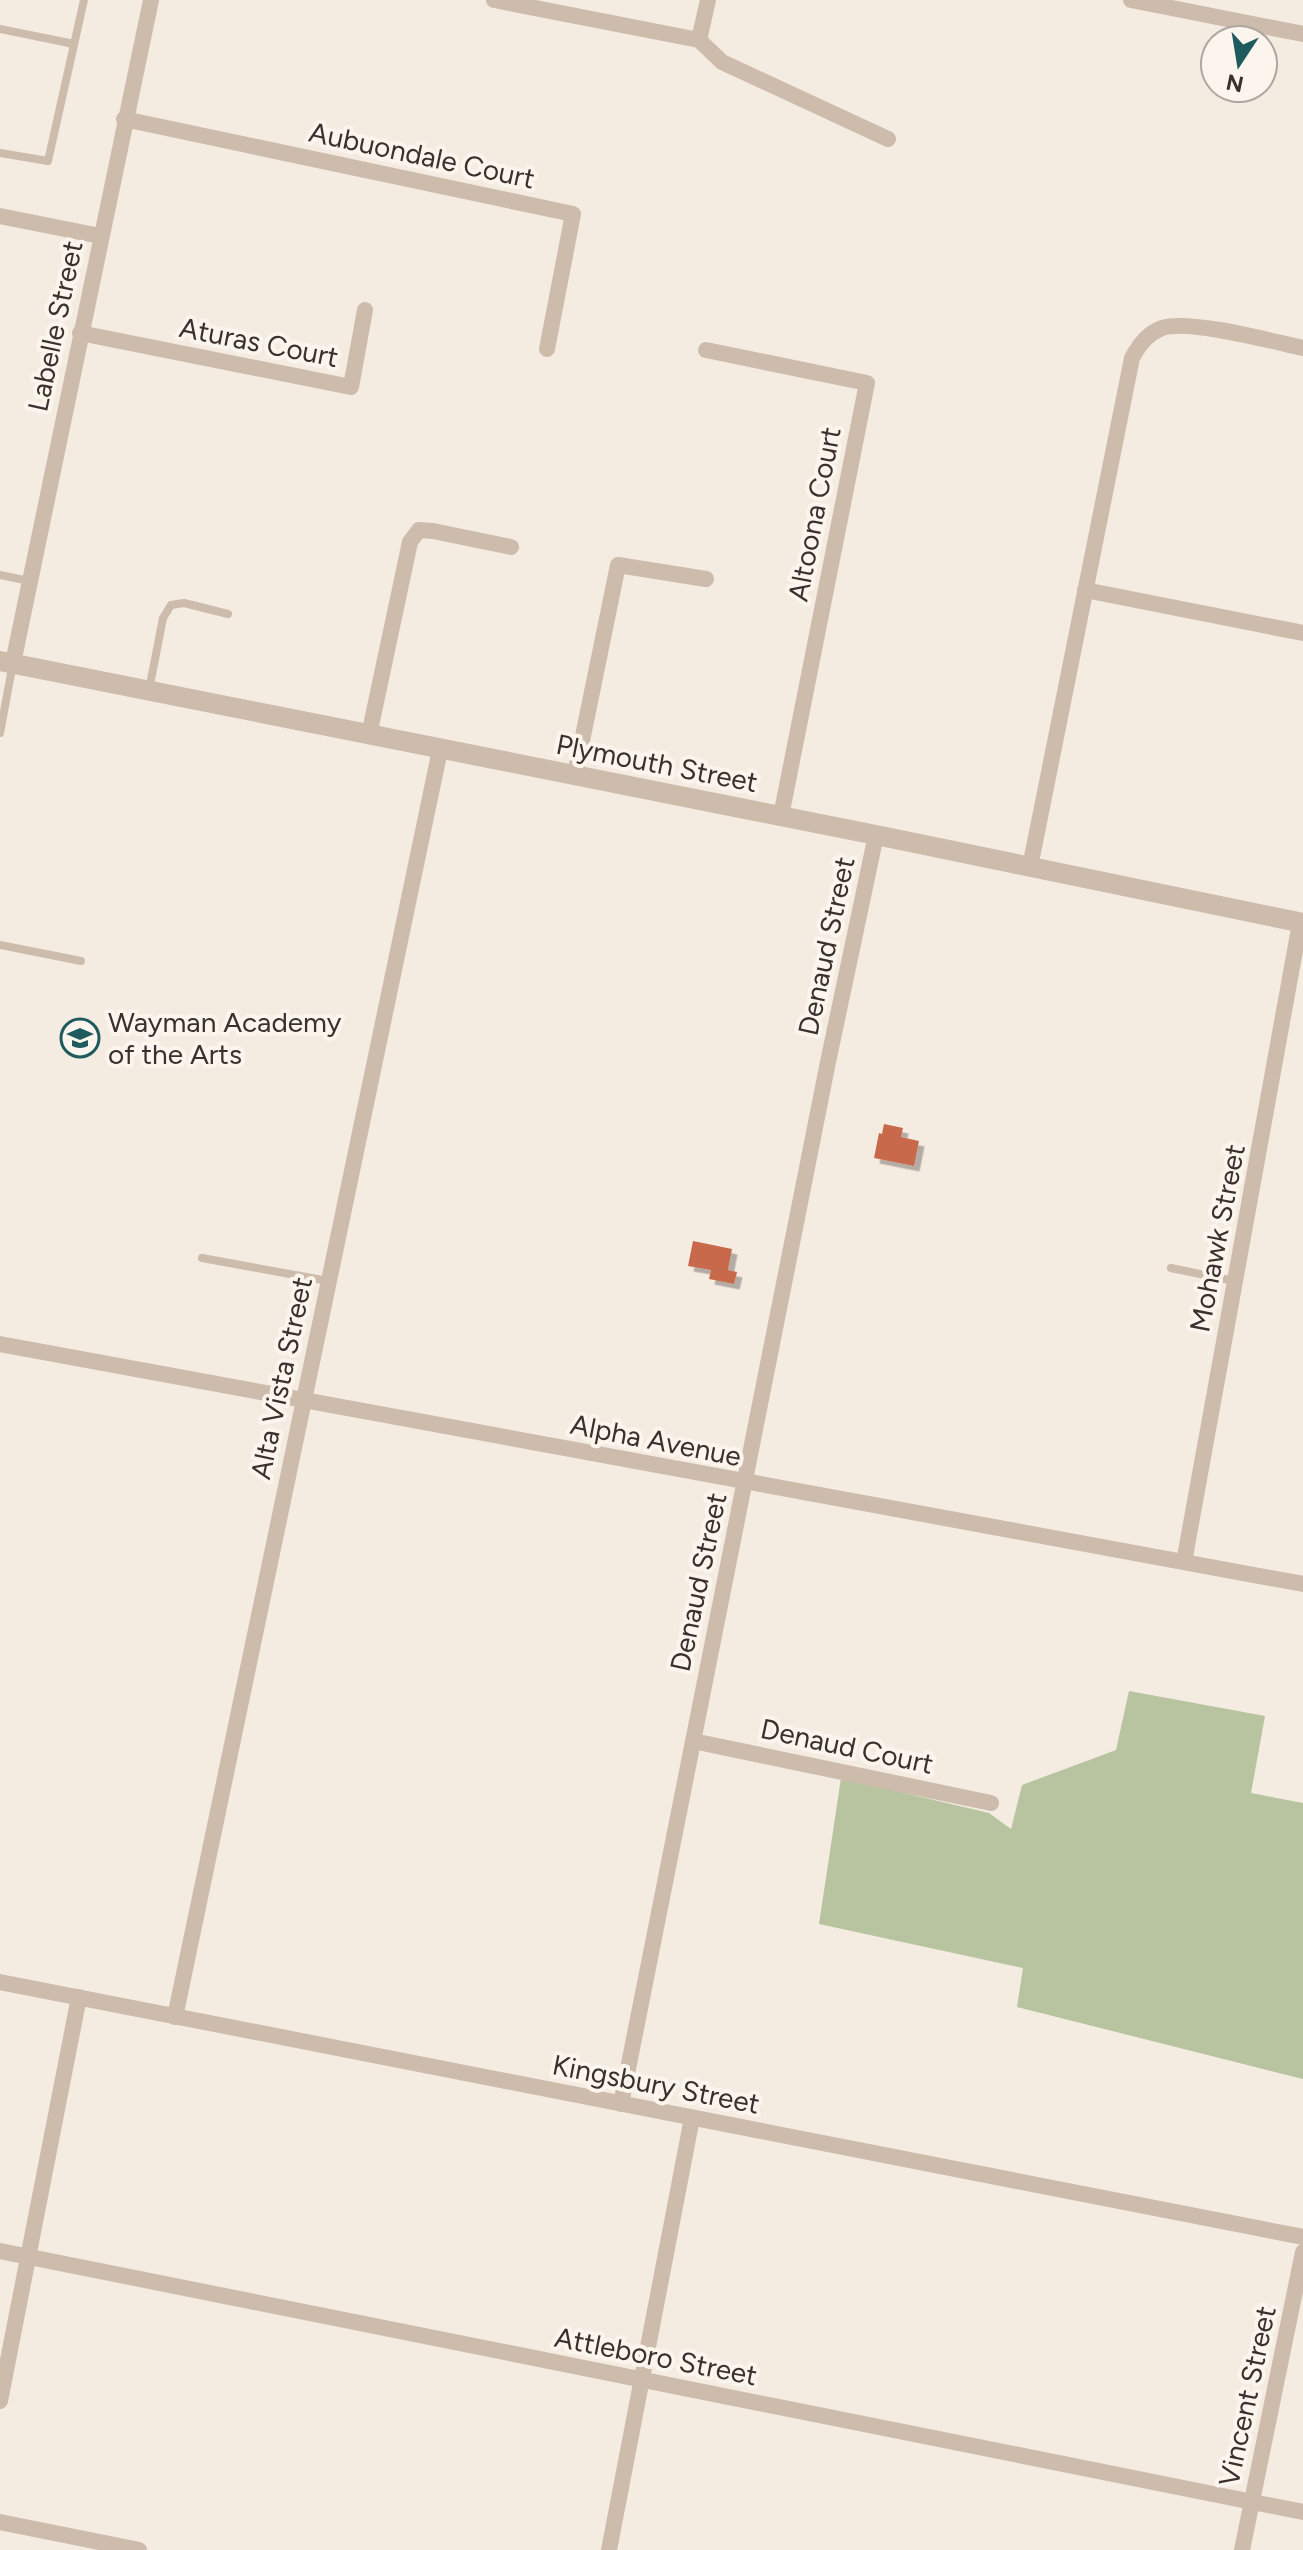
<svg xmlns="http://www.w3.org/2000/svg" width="1303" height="2550" font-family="Figtree,sans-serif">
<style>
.green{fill:#b8c4a0}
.building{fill:#c8694b;filter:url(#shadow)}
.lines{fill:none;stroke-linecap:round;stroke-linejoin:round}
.service{stroke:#cdbbac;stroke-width:8}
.minor{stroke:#cdbbac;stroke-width:16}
.tertiary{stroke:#cdbbac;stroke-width:20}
.labels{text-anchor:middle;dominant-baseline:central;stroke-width:8;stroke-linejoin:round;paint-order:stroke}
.street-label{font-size:28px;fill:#3b302b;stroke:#fbf5ee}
.poi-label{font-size:28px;fill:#3b302b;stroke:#fbf5ee;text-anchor:start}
</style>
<defs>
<filter id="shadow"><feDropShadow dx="5.5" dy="5.5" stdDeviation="0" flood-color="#0004"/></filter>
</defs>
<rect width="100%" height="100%" fill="#f4ebe1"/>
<path class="green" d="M1129,1691L1265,1716L1251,1793L1303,1803V2079L1017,2007L1023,1968L819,1924L841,1778L989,1813L1011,1829L1022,1785L1116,1750Z"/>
<g class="building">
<path d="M884,1124L903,1128L901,1137L919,1141L914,1166L874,1158L879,1133L882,1134Z"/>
<path d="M693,1241L732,1249L728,1270L737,1272L734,1284L709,1279L711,1270L688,1266Z"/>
</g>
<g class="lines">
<g class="service">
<path d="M0,29L74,44"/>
<path d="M0,153L48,161L84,0"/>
<path d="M0,575L29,581"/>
<path d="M149,690L163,618L171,605L184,603L228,614"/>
<path d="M0,733L13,663"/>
<path d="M0,945L81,961"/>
<path d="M202,1258L328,1281"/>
<path d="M1171,1268L1234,1281"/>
</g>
<g class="minor">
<path d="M494,0L699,40"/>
<path d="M1131,0L1303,34"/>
<path d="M699,40L722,62L888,139"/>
<path d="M699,40L708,0"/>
<path d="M124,119L573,214L547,349"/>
<path d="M0,216L100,236"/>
<path d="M80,333L351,387L365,310"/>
<path d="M706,350L867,383L781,816"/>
<path d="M1085,590L1303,633"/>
<path d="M13,663L151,0"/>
<path d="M369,735L410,542L419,530L433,531L511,547"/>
<path d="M575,775L618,565L706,579"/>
<path d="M1030,867L1132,358C1139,345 1147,334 1162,328C1189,319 1271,341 1303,348"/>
<path d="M0,1344L1303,1584"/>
<path d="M1184,1562L1300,923"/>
<path d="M693,1741L991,1803"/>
<path d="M0,1982L1303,2237"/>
<path d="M175,2017L440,750"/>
<path d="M621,2104L828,1062L876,835"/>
<path d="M0,2251L1303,2512"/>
<path d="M0,2401L79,1997"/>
<path d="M0,2522L139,2550"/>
<path d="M609,2550L692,2118"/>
<path d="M1242,2550L1303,2252"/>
</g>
<path class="tertiary" d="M0,661L876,835L1303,923"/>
</g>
<defs>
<symbol id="school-ring" viewBox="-11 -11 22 22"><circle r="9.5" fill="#fbf5ee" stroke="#1f5a5e" stroke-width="1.5"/><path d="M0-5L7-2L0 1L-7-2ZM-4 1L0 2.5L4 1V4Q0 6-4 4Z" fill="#1f5a5e"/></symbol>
</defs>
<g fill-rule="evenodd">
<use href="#school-ring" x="58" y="1016" width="44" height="44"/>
</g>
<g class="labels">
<g class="street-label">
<text transform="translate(422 155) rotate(12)">Aubuondale Court</text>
<text transform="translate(55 326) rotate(-78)">Labelle Street</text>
<text transform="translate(259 342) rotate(11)">Aturas Court</text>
<text transform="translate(814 514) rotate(-79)">Altoona Court</text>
<text transform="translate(657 763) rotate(11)">Plymouth Street</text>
<text transform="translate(826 946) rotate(-78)">Denaud Street</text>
<text transform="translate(1217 1238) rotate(-79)">Mohawk Street</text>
<text transform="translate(281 1378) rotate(-78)">Alta Vista Street</text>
<text transform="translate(656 1440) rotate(11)">Alpha Avenue</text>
<text transform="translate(698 1582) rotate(-78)">Denaud Street</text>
<text transform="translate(847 1746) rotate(12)">Denaud Court</text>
<text transform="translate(656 2084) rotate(11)">Kingsbury Street</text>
<text transform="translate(656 2356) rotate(11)">Attleboro Street</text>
<text transform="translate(1247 2396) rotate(-78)">Vincent Street</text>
</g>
<g class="poi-label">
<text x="108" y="1022">Wayman Academy<tspan x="108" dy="32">of the Arts</tspan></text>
</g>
</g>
<g transform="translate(1239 64) rotate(192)"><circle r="38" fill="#fbf5ee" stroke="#aea6a0" stroke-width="2"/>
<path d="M0-6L14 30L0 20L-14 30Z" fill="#1f5a5e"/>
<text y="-12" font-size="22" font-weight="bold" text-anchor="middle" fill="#3b302b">N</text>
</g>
</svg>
